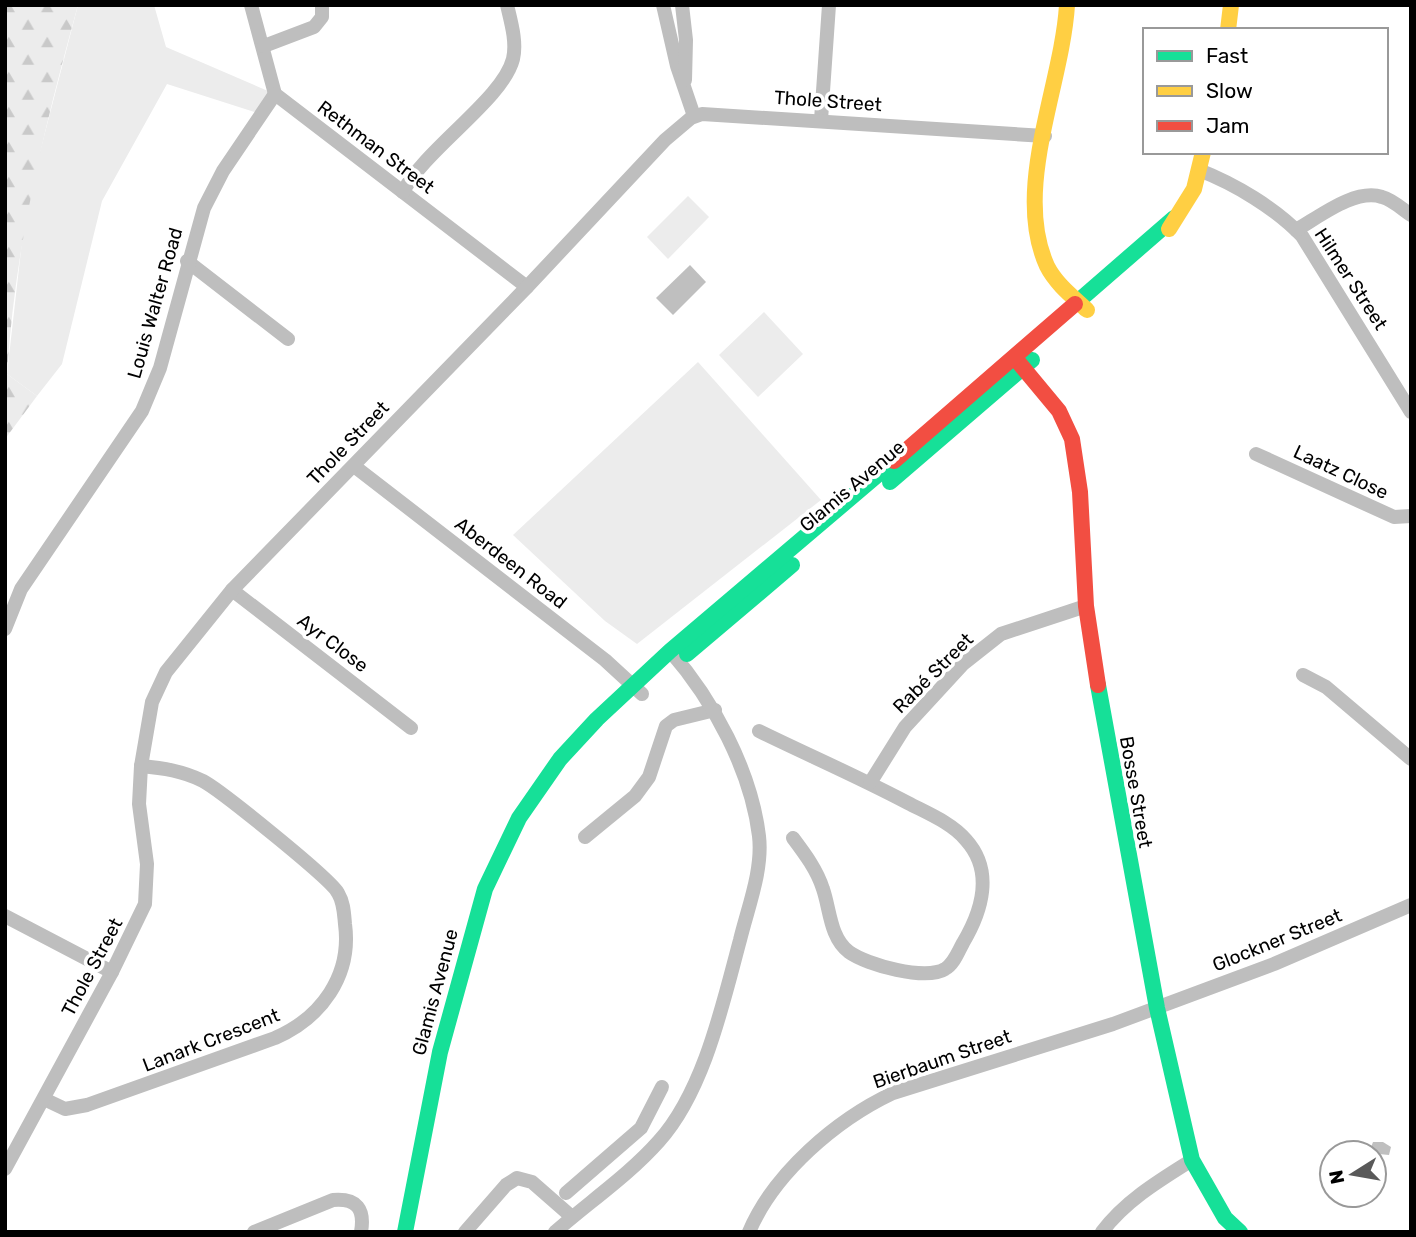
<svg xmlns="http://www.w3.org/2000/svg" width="1416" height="1237" font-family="Rubik,sans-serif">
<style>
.grass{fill:#ececec}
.forest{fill:url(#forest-firs)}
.water{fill:#bfbfbf}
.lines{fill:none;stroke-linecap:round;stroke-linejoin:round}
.street{stroke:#bebebe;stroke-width:14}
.fast{stroke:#16e098;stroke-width:16}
.slow{stroke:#ffcf43;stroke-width:16}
.jam{stroke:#f24e42;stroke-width:16}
.labels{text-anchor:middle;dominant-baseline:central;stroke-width:7;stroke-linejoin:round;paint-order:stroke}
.street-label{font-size:19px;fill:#000;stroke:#fff}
</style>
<defs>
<pattern id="forest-firs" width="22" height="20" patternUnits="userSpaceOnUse" patternTransform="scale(1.75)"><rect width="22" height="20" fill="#ececec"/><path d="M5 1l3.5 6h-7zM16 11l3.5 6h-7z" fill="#c9c9c9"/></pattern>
</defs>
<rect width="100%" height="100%" fill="#fff"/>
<g class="grass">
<path d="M78,5H154L166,47L275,94L261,114L167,84L102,201L62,364L37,396L7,374L26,206Z"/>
<path d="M688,196L709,217L668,259L647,237Z"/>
<path d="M764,312L803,354L758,397L719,355Z"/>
<path d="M698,362L821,500L637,644L605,621L513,535Z"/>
</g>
<path class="forest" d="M7,5H78C44,129 15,245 7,374L37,396L5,439Z"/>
<g class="water">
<path d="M690,265L706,282L673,315L656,298Z"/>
<path d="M1373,1142H1383L1391,1147L1389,1155L1369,1153Z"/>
</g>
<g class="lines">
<g class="street">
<path d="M251,5L275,94L527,287"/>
<path d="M663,5L677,66L694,116"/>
<path d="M682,5L686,40L685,80"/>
<path d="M264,46L314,27L322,17V5"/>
<path d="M821,120L829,5"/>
<path d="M1199,170C1235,184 1275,208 1302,236L1411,412"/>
<path d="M403,192C425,149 503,99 513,59C517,42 511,22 507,5"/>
<path d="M1296,230C1319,217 1355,188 1382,197C1393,200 1402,209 1411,215"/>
<path d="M187,261L288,339"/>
<path d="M1256,454L1394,517L1411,516"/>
<path d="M354,466L605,660L642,694"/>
<path d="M232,590L411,728"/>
<path d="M5,629L21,589L142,411L160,368L204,208L223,171L275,94"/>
<path d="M1303,675L1326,687L1411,759"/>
<path d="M759,731C808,755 859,777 908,803C927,813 952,823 966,840C994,871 982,911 963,943C958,952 954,964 945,969C926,981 867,965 849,952C830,938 830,909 823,889C817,870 805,854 793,838"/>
<path d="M870,783L905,727L963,664L1001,634L1086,606"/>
<path d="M585,837L635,796L649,777L666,726L674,720L715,710"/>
<path d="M5,916L112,972"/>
<path d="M44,1099L65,1109L87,1105L275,1038C321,1018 352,976 345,924C344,914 344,903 338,893C331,879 220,790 203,781C183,771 163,768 141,766"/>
<path d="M5,1169L112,972L145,904L147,864L139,804L141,766L152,702L166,672L232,590L527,287L665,140L691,118L702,114L1045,136"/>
<path d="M566,1193L641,1128L662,1087"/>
<path d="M254,1232L333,1200C357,1198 365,1209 361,1232"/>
<path d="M465,1232L506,1185L517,1178L532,1182L572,1217"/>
<path d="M555,1232C589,1202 629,1175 659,1141C704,1091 723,1003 740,940C748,907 763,870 759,836C751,770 713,700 670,651"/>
<path d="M749,1232C774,1173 836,1120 893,1093L1113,1024L1274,964L1411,905"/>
<path d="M1102,1232C1125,1201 1160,1180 1192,1160"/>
</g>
<g class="fast">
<path d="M1075,304L1174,218"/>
<path d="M890,482L1032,360"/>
<path d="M687,654L792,565"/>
<path d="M1098,685L1157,1008L1192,1160L1225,1218L1240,1232"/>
<path d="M405,1232L440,1052L485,889L519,818L560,759L597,719L670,651L894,461"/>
</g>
<g class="slow">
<path d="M1067,5C1062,86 1012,189 1047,266C1056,284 1073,297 1087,310"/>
<path d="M1228,30L1231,5"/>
<path d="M1169,229L1194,189L1203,152"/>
</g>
<g class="jam">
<path d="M1015,358L1059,411L1072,439L1080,492L1086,606L1098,685"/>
<path d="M894,461L1075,304"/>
</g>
</g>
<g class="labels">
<g class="street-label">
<text transform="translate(828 101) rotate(4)">Thole Street</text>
<text transform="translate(376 147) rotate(37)">Rethman Street</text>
<text transform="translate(1351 279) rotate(57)">Hilmer Street</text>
<text transform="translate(155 303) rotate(-74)">Louis Walter Road</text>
<text transform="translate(348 443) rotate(-46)">Thole Street</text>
<text transform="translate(1341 472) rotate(25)">Laatz Close</text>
<text transform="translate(852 486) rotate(-40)">Glamis Avenue</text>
<text transform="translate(511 563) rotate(38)">Aberdeen Road</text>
<text transform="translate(333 643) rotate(37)">Ayr Close</text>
<text transform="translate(933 673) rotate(-45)">Rabé Street</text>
<text transform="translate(1136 792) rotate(80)">Bosse Street</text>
<text transform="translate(1277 940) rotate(-22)">Glockner Street</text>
<text transform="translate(92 967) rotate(-62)">Thole Street</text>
<text transform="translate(435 992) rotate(-75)">Glamis Avenue</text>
<text transform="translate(211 1040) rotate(-21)">Lanark Crescent</text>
<text transform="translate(942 1059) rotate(-19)">Bierbaum Street</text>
</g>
</g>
<rect width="1416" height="1237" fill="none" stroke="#000000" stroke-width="14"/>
<rect x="1143" y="28" width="245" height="126" fill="#ffffff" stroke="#999999" stroke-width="2"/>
<rect x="1157" y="51" width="35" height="10" fill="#16e098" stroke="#999999" stroke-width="2"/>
<text x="1206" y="63" font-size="21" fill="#000000">Fast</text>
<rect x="1157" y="86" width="35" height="10" fill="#ffcf43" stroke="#999999" stroke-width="2"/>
<text x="1206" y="98" font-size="21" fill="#000000">Slow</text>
<rect x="1157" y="121" width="35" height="10" fill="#f24e42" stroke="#999999" stroke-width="2"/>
<text x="1206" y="133" font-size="21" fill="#000000">Jam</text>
<g transform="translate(1353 1174) rotate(259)"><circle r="33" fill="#ffffff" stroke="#999999" stroke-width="2"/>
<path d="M0-5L12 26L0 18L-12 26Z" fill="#595959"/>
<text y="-10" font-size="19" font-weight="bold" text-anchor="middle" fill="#000000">N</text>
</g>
</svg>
